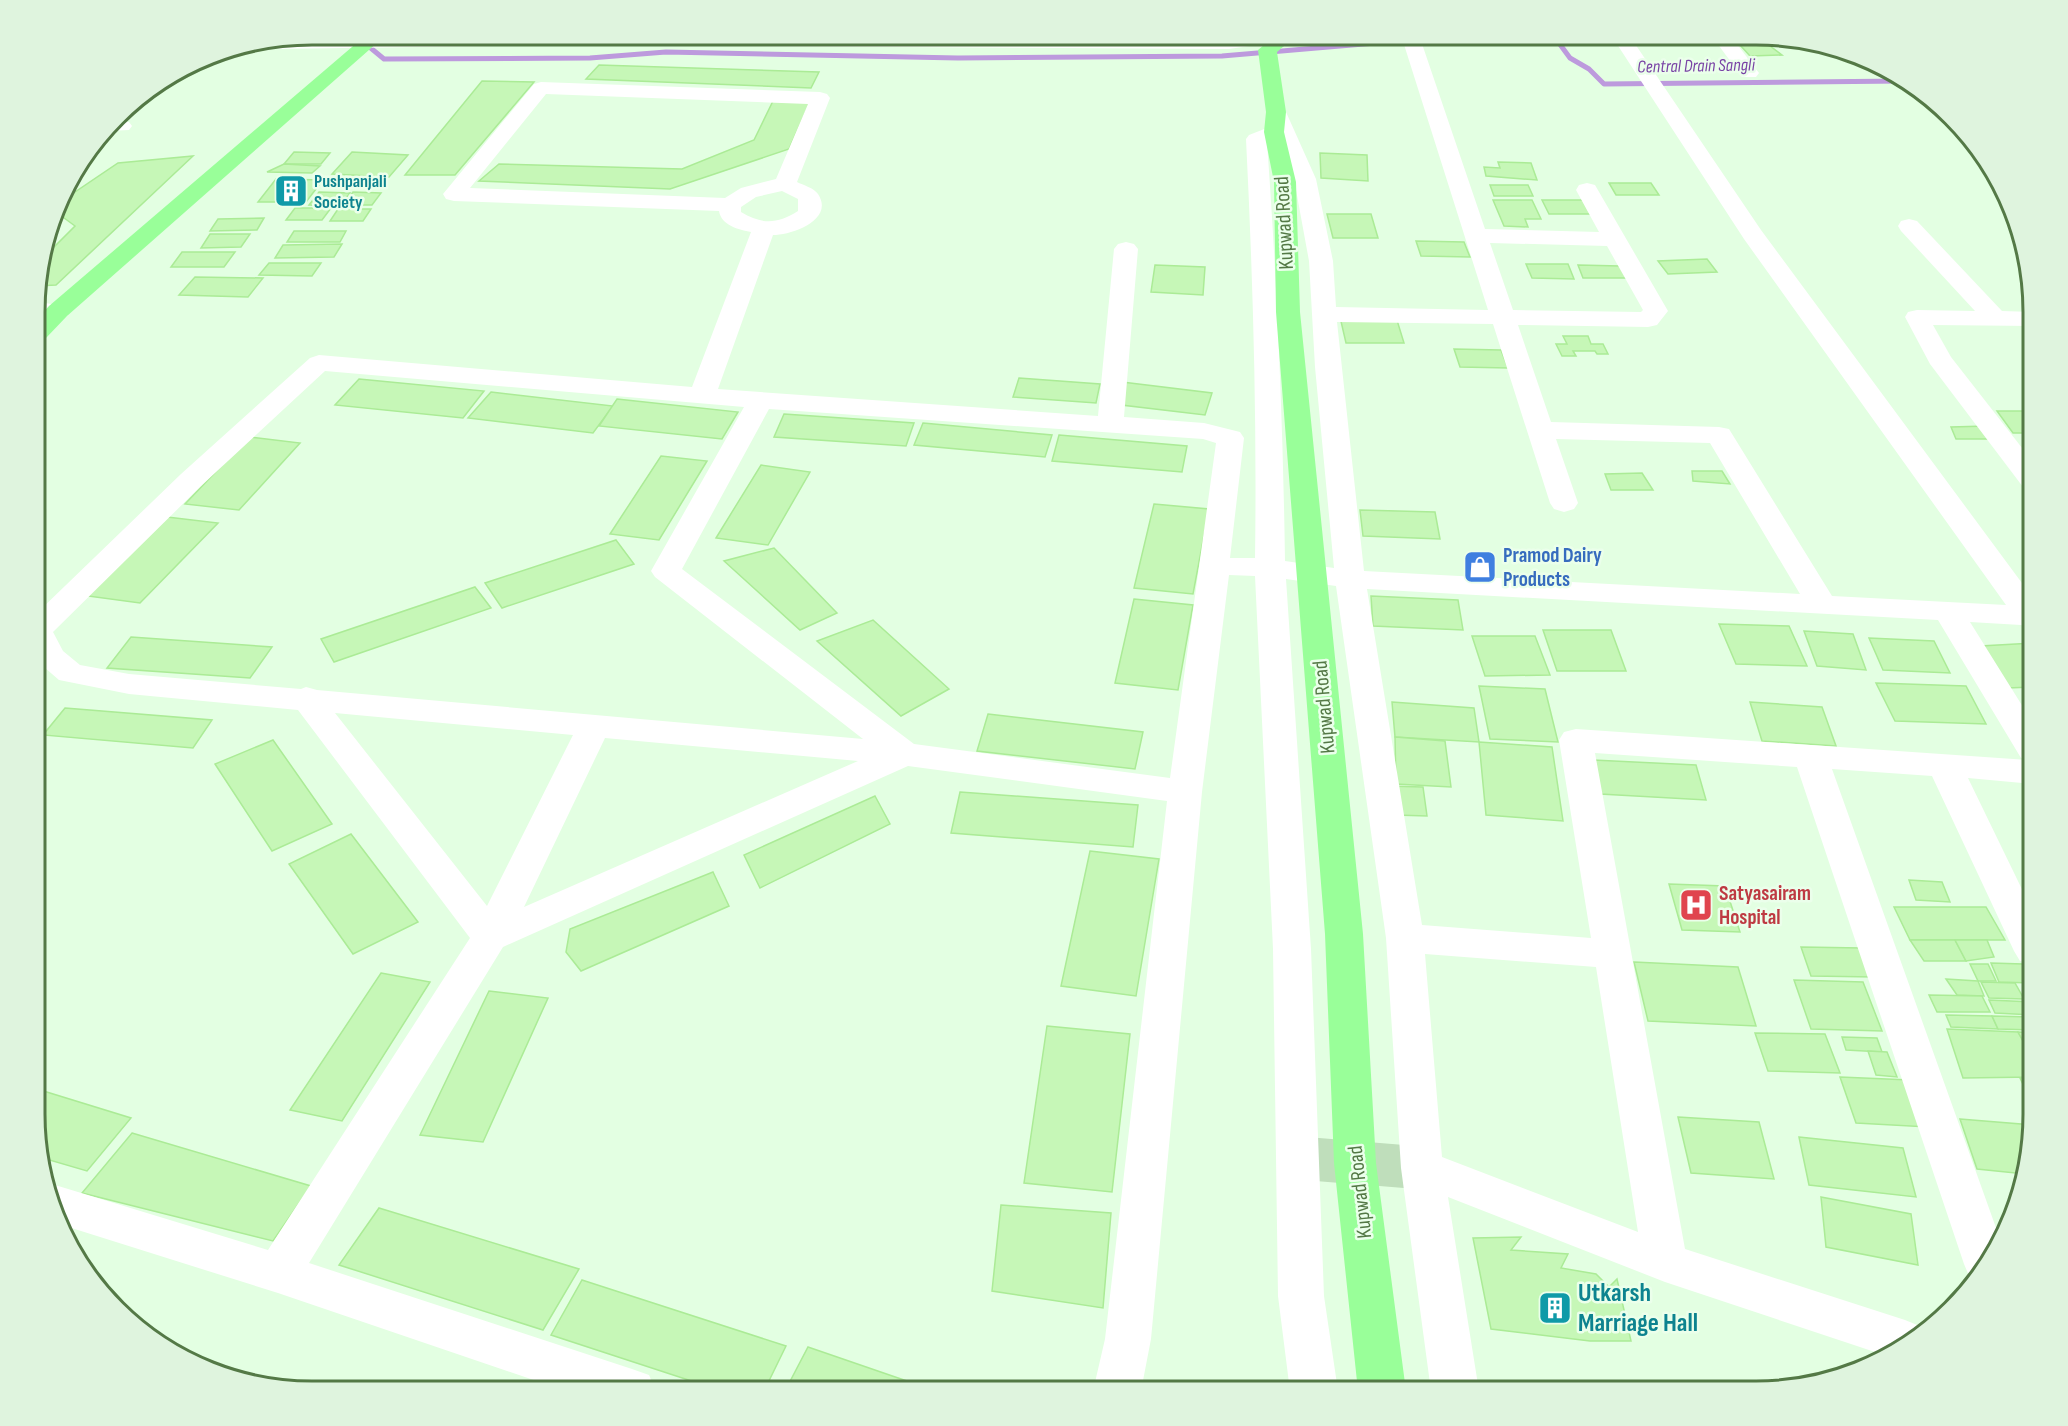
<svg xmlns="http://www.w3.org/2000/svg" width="2068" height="1426" font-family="'Sofia Sans Condensed',sans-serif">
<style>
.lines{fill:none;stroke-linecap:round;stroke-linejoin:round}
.stream{stroke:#bd9add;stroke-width:5}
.building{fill:#c6f7b7;stroke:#abeb96;stroke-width:1.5}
.minor-tunnel{stroke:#bfdebb;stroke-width:43;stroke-dasharray:43 21;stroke-linecap:butt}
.minor{fill:#fff;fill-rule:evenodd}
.major{fill:#9f9;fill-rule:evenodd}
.labels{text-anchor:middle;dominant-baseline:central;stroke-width:5;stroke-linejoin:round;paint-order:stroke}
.far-water-label{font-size:18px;font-style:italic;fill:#7944a5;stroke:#ebffeb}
.far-culture-label{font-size:18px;font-weight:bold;fill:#0d838f;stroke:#ebffeb;text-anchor:start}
.street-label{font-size:21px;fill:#547946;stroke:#ebffeb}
.shop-label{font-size:21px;font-weight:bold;fill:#366cbe;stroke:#ebffeb;text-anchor:start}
.health-label{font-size:21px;font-weight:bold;fill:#be3a42;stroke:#ebffeb;text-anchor:start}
.near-culture-label{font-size:26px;font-weight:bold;fill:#0d838f;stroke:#ebffeb;text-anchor:start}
.rim{fill:none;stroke:#547946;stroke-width:3}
</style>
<rect width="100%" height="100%" fill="#e3ffe2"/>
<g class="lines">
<g class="stream">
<path d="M355,35L384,59L590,58L666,52L958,58L1222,56L1469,35"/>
<path d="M1507,35L1556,39L1570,58L1589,69L1604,84L1904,81"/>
</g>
</g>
<g class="building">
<path d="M1740,45L1770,46L1782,55L1750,56Z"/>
<path d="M1832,47L1845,49L1858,56H1839Z"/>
<path d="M599,65L819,72L811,88L586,79Z"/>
<path d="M482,81L534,82L455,175H405Z"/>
<path d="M811,100L789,149L670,189L479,181L499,164L682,169L754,140L773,101Z"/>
<path d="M294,152L330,153L321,164H284Z"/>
<path d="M352,152L408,155L389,177L332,174Z"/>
<path d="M1320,153L1367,155L1368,181L1321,178Z"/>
<path d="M193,156L56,285L37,286V276L42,259L75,226L56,212L61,198H66L118,163Z"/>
<path d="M1498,162L1531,163L1537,180L1486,176L1484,167L1500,168Z"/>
<path d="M284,164L320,166L312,173L267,172Z"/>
<path d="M276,179L323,180L306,202H258Z"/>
<path d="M1609,183H1651L1659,195H1616Z"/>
<path d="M1490,185H1528L1533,196H1494Z"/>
<path d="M319,192L350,193L340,206L309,205Z"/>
<path d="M353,192L381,193L372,205H344Z"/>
<path d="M1493,200H1532L1541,219H1525L1528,227L1504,226Z"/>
<path d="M1542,200H1584L1591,214H1549Z"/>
<path d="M295,208H331L322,220H286Z"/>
<path d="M338,209H371L363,221H330Z"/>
<path d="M1327,214H1371L1378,238H1333Z"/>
<path d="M264,218L257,230L210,231L218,219Z"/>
<path d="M294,231H346L340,242H287Z"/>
<path d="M210,234H250L241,247L201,248Z"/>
<path d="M1416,241L1464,242L1470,257L1421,256Z"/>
<path d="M342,244L334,257L275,258L283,245Z"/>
<path d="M182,252H235L224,267H171Z"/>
<path d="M1707,259L1717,272L1668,274L1658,261Z"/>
<path d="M269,263H321L312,276L259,275Z"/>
<path d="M1526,264H1568L1574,279L1532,278Z"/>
<path d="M1155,265L1205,267L1203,295L1151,292Z"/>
<path d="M1578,265L1620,266L1626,278H1583Z"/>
<path d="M195,277L263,278L248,297L179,295Z"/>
<path d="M1340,317H1396L1404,343H1346Z"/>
<path d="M1563,336H1588L1591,344H1603L1608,354H1597L1595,351H1573L1576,356H1562L1556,344H1567Z"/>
<path d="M1454,349L1501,350L1508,368L1460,367Z"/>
<path d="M1019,378L1100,384L1096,403L1013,397Z"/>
<path d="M359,379L484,391L463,418L335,405Z"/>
<path d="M1122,382L1212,393L1205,415L1113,404Z"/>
<path d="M491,392L613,406L593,433L468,418Z"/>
<path d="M617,399L738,412L722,439L599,426Z"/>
<path d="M1997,411H2033V433H2013Z"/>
<path d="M784,414L914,423L906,446L774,437Z"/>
<path d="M923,423L1052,435L1045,457L914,445Z"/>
<path d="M1987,426L1996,439H1956L1951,427Z"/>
<path d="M1059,435L1187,446L1182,472L1052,461Z"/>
<path d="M249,437L300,443L239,510L185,504Z"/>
<path d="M661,456L707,461L659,540L610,534Z"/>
<path d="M761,465L810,472L768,545L716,538Z"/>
<path d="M1692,471H1722L1730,484L1693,481Z"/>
<path d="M1642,473L1653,490H1611L1605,474Z"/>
<path d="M1154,504L1209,509L1193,594L1134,588Z"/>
<path d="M1360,510L1435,512L1440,539L1363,536Z"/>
<path d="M167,517L218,523L140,603L88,596Z"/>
<path d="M616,540L634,564L502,608L485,583Z"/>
<path d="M774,548L837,613L800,630L724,561Z"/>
<path d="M475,587L491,608L334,662L321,639Z"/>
<path d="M1371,596L1458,600L1463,630L1373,626Z"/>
<path d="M1134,599L1193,605L1178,690L1115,683Z"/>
<path d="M873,620L949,689L901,716L817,641Z"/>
<path d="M1719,624L1789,626L1807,666L1736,664Z"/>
<path d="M1543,630H1611L1626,671H1557Z"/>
<path d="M1804,631L1853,634L1866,670L1817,666Z"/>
<path d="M1472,636H1535L1550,675L1485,676Z"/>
<path d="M131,637L272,647L250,678L107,668Z"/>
<path d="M1869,638L1934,641L1950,673L1883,670Z"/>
<path d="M2033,643V687L2007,688L1981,646Z"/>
<path d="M1876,683L1966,686L1986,724L1895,721Z"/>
<path d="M1479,686L1545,689L1558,742L1490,739Z"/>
<path d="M1392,702L1474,708L1479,742L1395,737Z"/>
<path d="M1750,702L1822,707L1836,746L1762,741Z"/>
<path d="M65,708L212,720L193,748L43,735Z"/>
<path d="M988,714L1143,732L1135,769L977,751Z"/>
<path d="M1395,737L1445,741L1451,787L1396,784Z"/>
<path d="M273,740L332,824L272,851L215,764Z"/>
<path d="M1479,742L1552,747L1563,821L1486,815Z"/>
<path d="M1593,760L1696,765L1706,800L1600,794Z"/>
<path d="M1386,786L1423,787L1427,816L1395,815Z"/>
<path d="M960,792L1138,805L1133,847L951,833Z"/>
<path d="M875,796L890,824L760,888L744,855Z"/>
<path d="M351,834L418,922L353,954L289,864Z"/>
<path d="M1090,851L1159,859L1136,996L1061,986Z"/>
<path d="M713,872L729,906L581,971L566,952L570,929Z"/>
<path d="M1909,880L1942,882L1950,902L1916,900Z"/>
<path d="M1669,884L1725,886L1740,932L1682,930Z"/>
<path d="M1894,907H1986L2005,940H1910Z"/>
<path d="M1910,940H1955L1966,961H1924Z"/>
<path d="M1955,940H1987L1994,957L1966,961Z"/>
<path d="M1801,947L1862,948L1874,977L1811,976Z"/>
<path d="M1634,962L1738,967L1756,1026L1648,1021Z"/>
<path d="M1991,963L2023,964L2032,983L1999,982Z"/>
<path d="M1970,964H1988L1996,981H1978Z"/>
<path d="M381,973L430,982L342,1121L290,1110Z"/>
<path d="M1946,979L1978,981L1984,996L1957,995Z"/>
<path d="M1794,980L1863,982L1882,1031L1811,1029Z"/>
<path d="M1981,982L2015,983L2024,999L1989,998Z"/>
<path d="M489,991L548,998L483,1142L420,1135Z"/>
<path d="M1929,995L1982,996L1990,1012H1937Z"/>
<path d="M1989,1000L2033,1002V1015L1995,1013Z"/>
<path d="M1946,1015L1992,1016L1998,1029L1951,1027Z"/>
<path d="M1992,1016L2032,1017L2033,1030L1998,1029Z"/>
<path d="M1047,1026L1130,1034L1112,1192L1024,1183Z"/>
<path d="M1947,1029L2018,1032L2031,1055H2033V1077L1963,1078Z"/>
<path d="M2018,1032L2033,1033V1055H2031Z"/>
<path d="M1755,1033L1825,1034L1840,1073L1768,1071Z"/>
<path d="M1842,1037L1877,1038L1882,1052L1846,1050Z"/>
<path d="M1868,1051L1887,1052L1897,1077L1876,1075Z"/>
<path d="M1840,1077L1910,1080L1928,1127L1856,1123Z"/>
<path d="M2020,1078H2033V1097H2029Z"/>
<path d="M37,1089L131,1118L87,1171L39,1157L37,1150Z"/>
<path d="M1678,1117L1759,1122L1774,1179L1691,1173Z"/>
<path d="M1960,1119L2033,1125L2025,1174L1977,1169Z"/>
<path d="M132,1133L311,1186L273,1241L82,1193Z"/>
<path d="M1799,1137L1903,1148L1916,1197L1809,1185Z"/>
<path d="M1821,1197L1911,1214L1918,1265L1826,1247Z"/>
<path d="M1001,1205L1111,1213L1103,1308L992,1291Z"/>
<path d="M379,1208L579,1269L543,1330L339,1265Z"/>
<path d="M1521,1237L1511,1250L1568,1254L1561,1268L1596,1274L1609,1287L1617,1279L1631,1341H1590L1491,1329L1473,1238Z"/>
<path d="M582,1280L786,1346L764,1391H722L551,1335Z"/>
<path d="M808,1347L936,1391H785Z"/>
</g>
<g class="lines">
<path class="minor-tunnel" d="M1299,1158L1422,1168"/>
<g class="minor">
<path d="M485,35L1229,37L1247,35H1294L1292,39L1285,41L1229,49L574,45L271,49L263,44L300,37Z"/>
<path d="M1401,35H1419L1485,229L1599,232L1576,190L1579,185L1587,183L1595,185L1668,311L1657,325L1648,327L1518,325L1551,422L1719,427L1729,429L1832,596L2006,605L1744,239L1611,35H1629L1761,230L2033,598V630L2021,625L1970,622L2033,723V784L1968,778L2033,912V965L2020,961L2014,951L1932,776L1832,769L2000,1239L1977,1281L1970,1278L1964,1264L1797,767L1595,753L1685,1249L1905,1320L1922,1327L1887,1356L1665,1282L1448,1197L1479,1391H1431L1401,1168L1386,938L1336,586L1286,579L1311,949L1324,1296L1338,1391H1290L1278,1296L1273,949L1255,576L1229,575L1202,792L1151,1339L1141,1391H1093L1105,1339L1167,801L908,766L503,947L309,1263L632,1369L649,1375L656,1391H566L278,1293L62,1225L50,1187L55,1185L268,1250L470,938L298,710L129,694L59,680L37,661V613L181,474L310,358L319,355L692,387L751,232C739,230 721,225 719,211L454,201L446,199L443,194L534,84L541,82L820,92L827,94L830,98L797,182C803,185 814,188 818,194C835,220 791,235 773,235L718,389L1098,416L1114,249L1118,244L1126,242L1134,244L1138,249L1124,417L1204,423L1240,432L1244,438L1230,558H1255C1257,419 1253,279 1246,139L1249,135L1272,126L1266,112L1269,108H1283L1286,112L1316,179L1333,261L1336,307L1488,310ZM546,94L808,104L776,179L741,188L725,198L470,188ZM1277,138L1294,179L1309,261L1315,367L1334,568L1285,561C1283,421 1277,282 1267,142ZM782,191L798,199V211C777,224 763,225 741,212V207L756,197ZM1490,243L1607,246L1643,310L1641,312L1513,310ZM1337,322L1493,324L1550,503L1554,509L1564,512L1574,509L1578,503L1556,439L1710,443L1800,594L1364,571ZM325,371L744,407L651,571L655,577L863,739L317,690L306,687L301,689L129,674L80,665L63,651L53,632L201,486ZM769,409L1203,439L1216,443L1170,778L914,744L682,569ZM1367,589L1938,620L2021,758L2028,760L1576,729L1564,732L1559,740L1591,938L1422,925ZM335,713L573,735L487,906ZM605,738L858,761L524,907ZM1425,954L1596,967L1638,1232L1442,1157Z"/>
<path d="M1711,35H1730L1759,73L1756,77H1742Z"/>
<path d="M116,120L129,122L132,126L129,130L108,131Z"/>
<path d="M1909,219L1917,221L2002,311L2033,312V326L1933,325L1951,357L2033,462V489L2023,487L1930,364L1905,317L1908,312L1917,310L1975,311L1901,231L1898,226L1901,221Z"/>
<path d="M37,302L67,306L70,311L67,316L58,318L37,316Z"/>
</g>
<g class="major">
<path d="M366,35H386L67,316L46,338L37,340V319L49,306Z"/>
<path d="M1276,35H1297L1277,52L1286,112L1284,132L1296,182L1300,312L1363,934L1376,1163L1406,1391H1358L1334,1163L1325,934L1276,312L1274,182L1264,132L1266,112L1258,50Z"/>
</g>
</g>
<defs>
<symbol id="building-square" viewBox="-11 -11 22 22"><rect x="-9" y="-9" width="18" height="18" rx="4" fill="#0f9aa8" stroke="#ebffeb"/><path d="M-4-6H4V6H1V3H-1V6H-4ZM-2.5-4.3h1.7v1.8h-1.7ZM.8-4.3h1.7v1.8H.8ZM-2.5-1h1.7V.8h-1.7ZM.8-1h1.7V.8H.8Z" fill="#fff"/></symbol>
<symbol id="shop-square" viewBox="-11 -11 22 22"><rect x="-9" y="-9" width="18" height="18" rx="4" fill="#3f7fe0" stroke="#ebffeb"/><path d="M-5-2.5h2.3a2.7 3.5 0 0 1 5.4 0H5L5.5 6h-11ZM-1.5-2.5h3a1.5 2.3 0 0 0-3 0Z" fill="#fff"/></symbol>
<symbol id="hospital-square" viewBox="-11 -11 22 22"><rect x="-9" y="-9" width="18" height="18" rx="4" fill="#e0444e" stroke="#ebffeb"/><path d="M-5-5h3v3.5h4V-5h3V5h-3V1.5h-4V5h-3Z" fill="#fff"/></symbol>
</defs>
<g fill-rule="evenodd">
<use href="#building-square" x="272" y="172" width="38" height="38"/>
<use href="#shop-square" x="1461" y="548" width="38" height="38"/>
<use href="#hospital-square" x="1677" y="886" width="38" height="38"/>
<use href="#building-square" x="1536" y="1289" width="38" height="38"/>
</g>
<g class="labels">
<g class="far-water-label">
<text transform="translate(1696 66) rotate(-1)">Central Drain Sangli</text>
</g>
<g class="far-culture-label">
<text x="314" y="181">Pushpanjali<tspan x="314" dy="21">Society</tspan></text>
</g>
<g class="street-label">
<text transform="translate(1284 223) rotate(-93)">Kupwad Road</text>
<text transform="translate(1324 707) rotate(-95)">Kupwad Road</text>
<text transform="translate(1360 1192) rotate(-96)">Kupwad Road</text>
</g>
<g class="shop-label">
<text x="1503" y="555">Pramod Dairy<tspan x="1503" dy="24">Products</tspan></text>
</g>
<g class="health-label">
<text x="1719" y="893">Satyasairam<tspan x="1719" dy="24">Hospital</tspan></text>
</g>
<g class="near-culture-label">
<text x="1578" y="1293">Utkarsh<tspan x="1578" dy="30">Marriage Hall</tspan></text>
</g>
</g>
<path d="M0 0H2068V1426H0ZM312 45H1756A267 267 0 0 1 2023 312V1114A267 267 0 0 1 1756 1381H312A267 267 0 0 1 45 1114V312A267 267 0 0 1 312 45Z" fill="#dff4de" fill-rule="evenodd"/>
<path class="rim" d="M312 45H1756A267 267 0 0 1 2023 312V1114A267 267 0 0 1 1756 1381H312A267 267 0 0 1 45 1114V312A267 267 0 0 1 312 45Z"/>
</svg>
